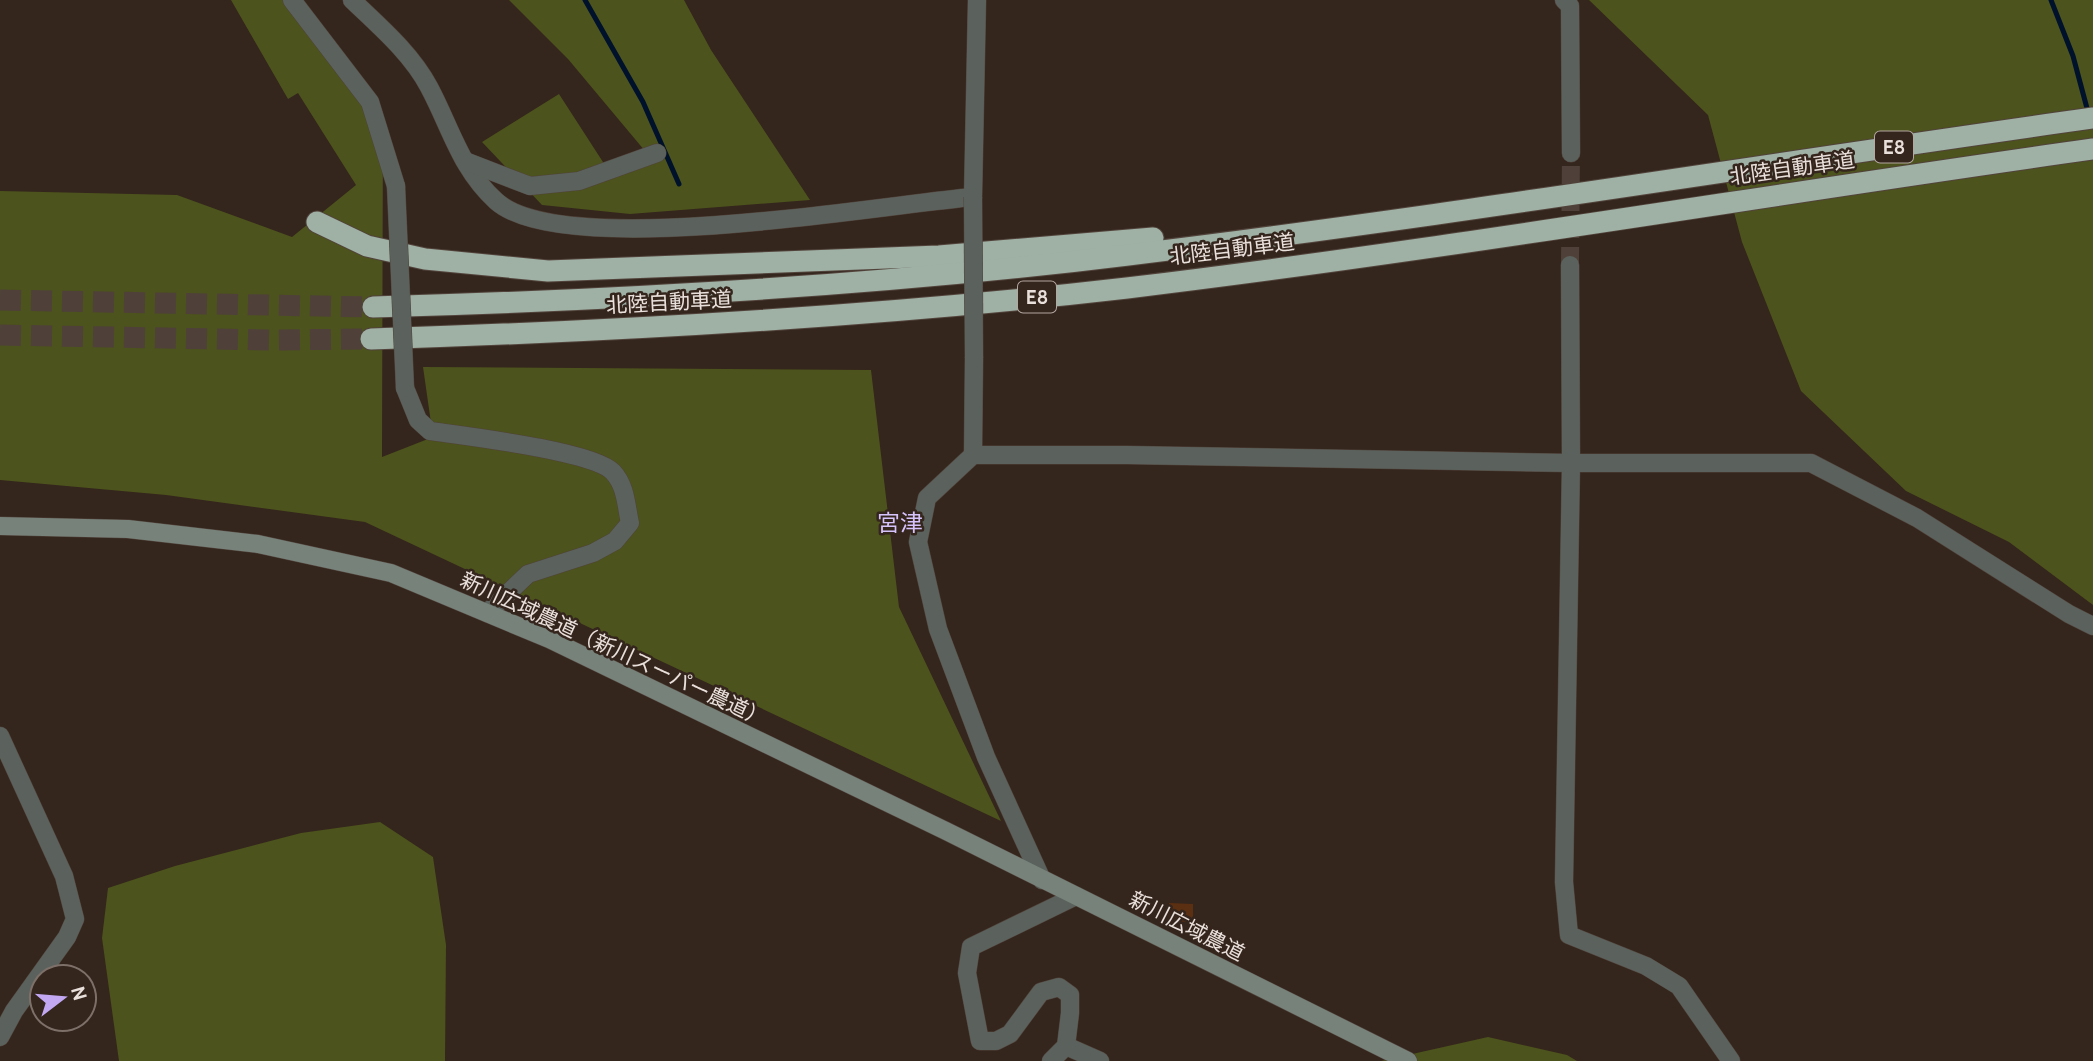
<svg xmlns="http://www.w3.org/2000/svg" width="2093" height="1061" font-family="Cabin,'Noto Sans JP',sans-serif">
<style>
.forest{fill:#4c531c}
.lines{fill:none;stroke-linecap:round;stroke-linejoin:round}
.stream{stroke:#00112b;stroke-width:5}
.building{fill:#5b2f11}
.street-tunnel{stroke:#4f413a;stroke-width:18;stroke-dasharray:18 9;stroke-linecap:butt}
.highway-tunnel{stroke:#4f413a;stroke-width:21;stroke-dasharray:21 10;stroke-linecap:butt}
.street-casing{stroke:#51433b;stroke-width:19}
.secondary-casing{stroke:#51433b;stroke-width:19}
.highway-casing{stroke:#51433b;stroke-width:23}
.street{stroke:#5b625d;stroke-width:18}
.secondary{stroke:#76827a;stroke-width:18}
.highway{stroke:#9fb0a4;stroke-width:21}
.street-bridge-casing{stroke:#51433b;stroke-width:19;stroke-linecap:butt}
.street-bridge{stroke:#5b625d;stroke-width:18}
.labels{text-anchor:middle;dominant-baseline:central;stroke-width:5;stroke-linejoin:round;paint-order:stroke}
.shield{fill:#34251d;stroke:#b3a8a2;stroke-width:2}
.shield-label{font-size:19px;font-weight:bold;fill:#eae0db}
.street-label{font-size:21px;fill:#eae0db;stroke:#34251d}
.neighbourhood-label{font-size:23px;fill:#d7c3fc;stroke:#34251d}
</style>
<rect width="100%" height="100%" fill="#34251d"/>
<g class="forest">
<path d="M231,0H299L337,45L383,112L382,457L433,437L423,367L871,370L899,607L1001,821L365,522L166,495L0,480V191L177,195L292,237L356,185L298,93L288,99Z"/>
<path d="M509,0H684L711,50L810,200L630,214L542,205L482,142L559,94L612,176L650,157L568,59Z"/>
<path d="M1589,0H2093V605L2009,542L1906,491L1801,391L1742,242L1708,115Z"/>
<path d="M380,822L433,857L446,945L445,1061H119L102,938L108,888L175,866L301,833Z"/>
<path d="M1488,1037L1567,1055L1577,1061H1381Z"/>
</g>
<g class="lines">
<g class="stream">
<path d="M585,0L643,102L679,184"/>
<path d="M2051,0L2073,56L2088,112"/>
</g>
</g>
<path class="building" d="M1169,903L1193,904V922L1168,921Z"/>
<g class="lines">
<path class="street-tunnel" d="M1570,265L1571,153"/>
<g class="highway-tunnel">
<path d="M0,300L373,307"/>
<path d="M0,335L270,340L371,339"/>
</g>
<defs>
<g id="street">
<path d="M292,0L370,102L396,186"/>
<path d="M352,0C379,26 411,53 429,87C451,128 460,168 496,201C562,261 880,205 973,197L977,0"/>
<path d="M1564,0L1570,6L1571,153"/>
<path d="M465,161L530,186L579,181L657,153"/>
<path d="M1570,265L1571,463L1564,882L1569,935L1646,966L1679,986L1731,1061"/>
<path d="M405,388L418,420L430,431C465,436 593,451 613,472C626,486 626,505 630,523L615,541L593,553L528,574L487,613"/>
<path d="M973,455L974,358"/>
<path d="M0,736L64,876L75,919L67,937L14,1011L0,1037"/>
<path d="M1042,880L986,757L938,629L918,542L927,498L973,455H1127L1571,463H1811L1917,518L2069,614L2093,626"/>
<path d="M1066,1046L1100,1061"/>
<path d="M1051,1061L1066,1046L1070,1013V995L1059,987L1041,992L1010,1034L996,1041H980L967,973L971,947L1076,896"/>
</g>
<path id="secondary" d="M0,526L128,529L258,544L391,573L549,639L946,831L1408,1061"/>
<g id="highway">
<path d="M317,222L367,246L425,259L548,271L939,256L1153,238"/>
<path d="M373,307C625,300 878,286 1128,255C1451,216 1771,163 2093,118"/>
<path d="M371,339C623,331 876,317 1127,288C1450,249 1771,194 2093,149"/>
</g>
</defs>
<use href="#street" class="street-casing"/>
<use href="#secondary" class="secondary-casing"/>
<use href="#highway" class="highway-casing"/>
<use href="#street" class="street"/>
<use href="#secondary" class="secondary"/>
<use href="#highway" class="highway"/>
<defs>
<g id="street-bridge">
<path d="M396,186L405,388"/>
<path d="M973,197L974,358"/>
</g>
</defs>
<use href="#street-bridge" class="street-bridge-casing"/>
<use href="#street-bridge" class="street-bridge"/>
</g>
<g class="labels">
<g class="shield">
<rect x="1875" y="131.5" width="38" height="31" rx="5"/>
<rect x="1018" y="281.5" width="38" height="31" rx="5"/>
</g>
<g class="shield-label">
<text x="1894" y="147">E8</text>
<text x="1037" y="297">E8</text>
</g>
<g class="street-label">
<text transform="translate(1792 168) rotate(-8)">北陸自動車道</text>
<text transform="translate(1232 249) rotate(-7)">北陸自動車道</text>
<text transform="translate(669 302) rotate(-3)">北陸自動車道</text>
<text transform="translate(614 649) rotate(25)">新川広域農道（新川スーパー農道）</text>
<text transform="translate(1187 926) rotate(27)">新川広域農道</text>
</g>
<g class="neighbourhood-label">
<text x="900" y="523">宮津</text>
</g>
</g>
<g transform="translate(63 998) rotate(74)"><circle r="33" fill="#34251d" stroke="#7d7069" stroke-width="2"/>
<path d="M0-5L12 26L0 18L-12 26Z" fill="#c2a7f2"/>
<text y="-10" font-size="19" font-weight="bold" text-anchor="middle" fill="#eae0db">N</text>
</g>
</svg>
